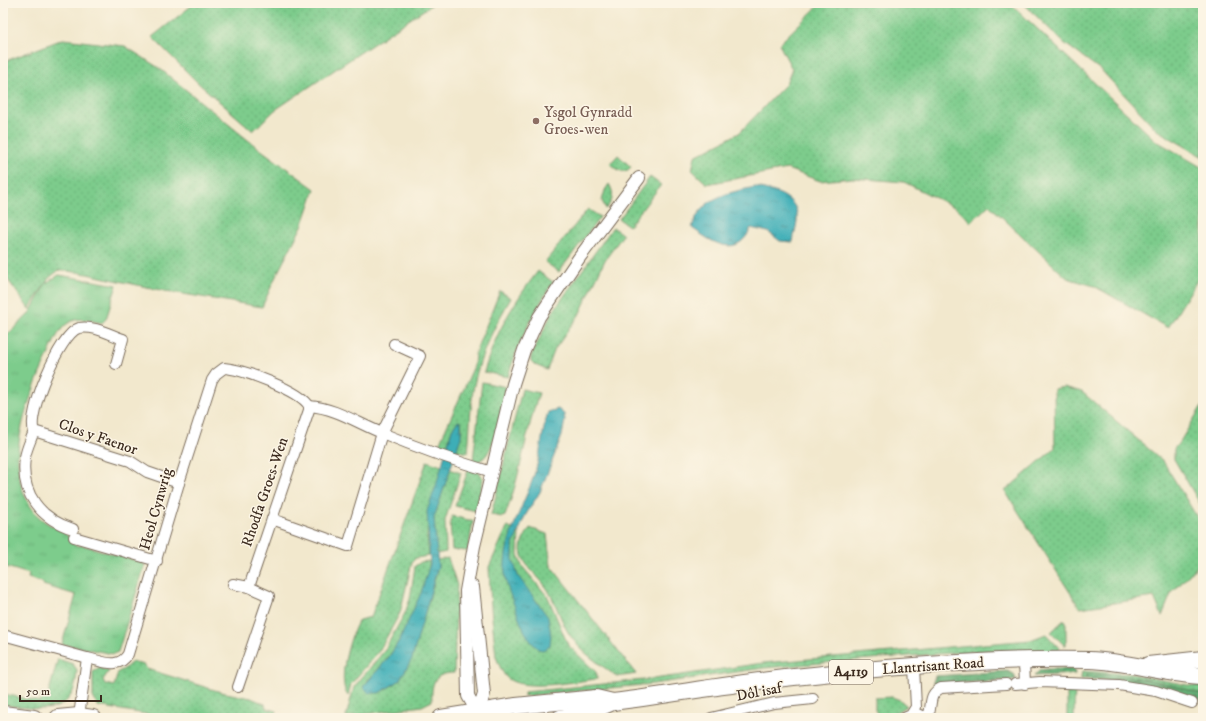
<svg xmlns="http://www.w3.org/2000/svg" width="1206" height="721" font-family="'IM FELL DW Pica',serif">
<style>
.grass{fill:url(#grass-dots);stroke:#5c7b55}
.forest{fill:url(#forest-crowns);stroke:#506d4b}
.park{fill:url(#park-tufts);stroke:#5c7b55}
.water{fill:url(#water-ripples);stroke:#3c6c6a}
.lines{fill:none;stroke-linecap:round;stroke-linejoin:round}
.minor-casing{stroke:#7b6c5b;stroke-width:12}
.tertiary-casing{stroke:#7b6c5b;stroke-width:14}
.primary-casing{stroke:#7b6c5b;stroke-width:18}
.minor{stroke:#fff;stroke-width:10}
.tertiary{stroke:#fff;stroke-width:12}
.primary{stroke:#fff;stroke-width:16}
.education-dot{fill:#8d6e63;stroke:#fcf5e5;stroke-width:1.5}
.labels{text-anchor:middle;dominant-baseline:central;stroke-width:3;stroke-linejoin:round;paint-order:stroke}
.shield{fill:#fcf5e5;stroke:#75675a;stroke-width:1}
.shield-label{font-size:14px;font-weight:bold;fill:#3b2a1e}
.education-label{font-size:15px;fill:#785e54;stroke:#fcf5e5;text-anchor:start}
.street-label{font-size:15px;fill:#3b2a1e;stroke:#fcf5e5}
</style>
<defs>
<pattern id="grass-dots" width="8" height="8" patternUnits="userSpaceOnUse"><rect width="8" height="8" fill="#7dcc8c"/><path d="M2 2h.1M6 6h.1" fill="none" stroke="#6daf78" stroke-width="1.8" stroke-linecap="round"/></pattern>
<pattern id="forest-crowns" width="20" height="18" patternUnits="userSpaceOnUse"><rect width="20" height="18" fill="#66b078"/><path d="M2 6a3 3 0 1 1 6 0M12 15a3 3 0 1 1 6 0" fill="none" stroke="#558f62"/></pattern>
<pattern id="park-tufts" width="24" height="20" patternUnits="userSpaceOnUse"><rect width="24" height="20" fill="#7dcc8c"/><path d="M3 7l-1-3M5 7V3M7 7l1-3M15 17l-1-3M17 17v-4M19 17l1-3" fill="none" stroke="#6daf78"/></pattern>
<pattern id="water-ripples" width="26" height="14" patternUnits="userSpaceOnUse"><rect width="26" height="14" fill="#3daeb7"/><path d="M2 4q2-2 4 0t4 0M15 11q2-2 4 0t4 0" fill="none" stroke="#348e94"/></pattern>
</defs>
<rect width="100%" height="100%" fill="#fcf5e5"/>
<filter id="ink" filterUnits="userSpaceOnUse"><feTurbulence type="fractalNoise" baseFrequency=".025" numOctaves="2"/><feDisplacementMap in="SourceGraphic" scale="8" xChannelSelector="R" yChannelSelector="G"/><feConvolveMatrix kernelMatrix="1 2 1 2 8 2 1 2 1" color-interpolation-filters="sRGB"/></filter>
<filter id="wash" filterUnits="userSpaceOnUse"><feTurbulence type="fractalNoise" baseFrequency=".012" numOctaves="4" result="noise"/><feDisplacementMap in="SourceGraphic" scale="16" xChannelSelector="R" yChannelSelector="G"/><feGaussianBlur stdDeviation="0.9" result="paint"/><feColorMatrix in="noise" values="0 0 0 0 0 0 0 0 0 0 0 0 0 0 0 0 0 1.4 0 .05"/><feComposite in="paint" operator="in"/></filter>
<g filter="url(#wash)">
<rect width="100%" height="100%" fill="#f2e8cd"/>
<g class="grass">
<path d="M195,3H434L275,110L253,131L198,83L152,37Z"/>
<path d="M821,3H1010L1155,140L1203,168V271L1168,328L1094,286L1067,278L989,205L971,222L956,208L904,182L852,178L820,181L787,169L707,184L692,170L695,156L739,133L786,84L792,69L779,44Z"/>
<path d="M1023,3H1203V157L1157,130L1102,71L1064,43Z"/>
<path d="M63,39L125,46L159,68L253,144L315,189L303,224L277,274L262,307L165,291L82,273L59,270L49,278L29,309L3,273V62Z"/>
<path d="M618,155L631,167C623,176 618,169 610,164Z"/>
<path d="M650,177L661,185L629,226L619,219Z"/>
<path d="M609,184C615,194 613,200 606,209L602,201L605,190Z"/>
<path d="M588,209L600,217L559,272L545,262Z"/>
<path d="M613,227L623,235L605,260L579,315L555,349L547,370L535,365L531,361V356L552,313Z"/>
<path d="M538,271L553,282C534,312 518,342 508,377L484,372C495,333 514,302 538,271Z"/>
<path d="M500,291L511,298C495,325 480,354 474,385C470,407 470,431 468,453L456,450L462,430L461,422L458,421L452,429L447,447L439,444L474,366L475,353Z"/>
<path d="M482,382L506,387C502,403 495,467 473,461Z"/>
<path d="M1064,387L1082,392L1163,461L1203,527V560L1171,594L1162,616L1154,597L1080,608L1005,491L1055,448L1054,389Z"/>
<path d="M522,389L539,393C525,434 521,476 505,516L502,517L491,515Z"/>
<path d="M1203,404V509L1174,459V449L1181,440Z"/>
<path d="M427,461L442,466L427,535L429,556L416,558L412,562L400,613L379,651L351,684L348,696C336,681 350,635 359,620L371,617Z"/>
<path d="M469,468L480,473L483,479L476,511L455,506Z"/>
<path d="M450,469L461,473L445,520L446,552L436,554L434,518Z"/>
<path d="M452,516L473,521L468,551L452,550L450,522Z"/>
<path d="M507,527L519,532L518,554L522,566L548,597L568,645L596,672L597,679C575,681 522,693 506,677C501,671 499,664 496,657L491,608L489,567Z"/>
<path d="M530,528L547,534L551,566L636,674L617,677C603,666 586,656 575,642C560,625 557,600 543,583C535,573 522,564 521,550C521,541 526,535 530,528Z"/>
<path d="M448,558L457,585L454,673C435,673 431,682 432,701L422,706L346,717L354,687L384,651L405,613L410,599L415,566L421,562L429,561C432,581 402,638 390,655C383,665 375,673 367,681L379,693L399,681L429,600L438,566L437,560Z"/>
<path d="M1064,620L1066,621V645H1064L1051,632Z"/>
<path d="M1046,634L1060,649L1059,651L993,650L882,658L764,668L653,684L524,696V692L654,679L763,663L1030,640Z"/>
<path d="M58,659L73,664L77,670C76,677 76,685 73,691C62,719 25,706 3,705L4,694L40,702L42,693L48,695Z"/>
<path d="M132,662L144,665L147,669L221,692L251,698L265,704L266,708L277,711L275,718H169L98,706L93,697V672L100,668L109,671L103,680L105,684L114,686L118,672L124,669Z"/>
<path d="M1082,671L1131,674L1187,685L1203,686V695C1166,681 1127,675 1087,674V679H1081Z"/>
<path d="M1067,687H1075L1074,718H1067Z"/>
<path d="M892,697L900,700L907,706L885,718H880L875,710V698Z"/>
</g>
<g class="forest">
<path d="M1047,669H1074L1075,674L1034,676L1040,670Z"/>
<path d="M1007,671L1014,674L1016,680L936,684L933,682L935,676Z"/>
<path d="M1087,674C1127,675 1165,681 1203,695V701C1165,687 1127,680 1087,679Z"/>
</g>
<path class="park" d="M59,275L117,285L106,319L102,323C92,321 82,317 72,321C57,327 51,351 44,364C24,409 0,474 38,516C46,524 55,527 64,532C67,535 68,537 73,539L71,543L79,546L82,545L141,562L145,565L118,652L113,654L62,644L76,595L43,585V583L28,578L29,574L3,566V339L29,314L46,283Z"/>
<g class="water">
<path d="M755,187C770,190 795,195 797,214C798,223 794,234 793,242L780,241L768,232L751,228C749,232 747,236 744,239C729,256 705,237 692,228C701,197 727,193 755,187Z"/>
<path d="M558,409L564,414L565,420L562,436L540,492L525,516L513,545V560L518,576L548,617L551,635L550,645L543,650L538,649C526,638 521,625 516,610C512,599 506,586 505,575C502,542 523,507 533,478C541,457 541,434 548,412Z"/>
<path d="M458,421L461,422V437L434,518L438,566L412,659L399,681L379,693H369L363,687L389,657L400,639L421,593L430,564L427,511L436,486L452,429Z"/>
</g>
</g>
<g filter="url(#ink)">
<g class="lines">
<defs>
<g id="minor">
<path d="M116,364L123,339C109,334 93,325 79,328C60,333 26,415 34,431L130,461L147,472L179,483"/>
<path d="M309,406C336,408 357,423 382,433C418,448 455,461 492,472"/>
<path d="M34,431C31,440 26,449 25,458C20,494 41,519 73,529"/>
<path d="M272,519L348,546L382,433L420,356L394,344"/>
<path d="M74,537L157,561"/>
<path d="M233,584L249,587"/>
<path d="M3,635L87,658"/>
<path d="M1024,661L1025,684"/>
<path d="M1015,684L1040,682L1119,685L1156,691L1192,703"/>
<path d="M238,687L269,596L249,587L309,410V406"/>
<path d="M914,712L925,717L929,714C932,702 929,694 941,688L1006,684"/>
<path d="M79,716L87,658C102,661 119,670 128,654L179,483L212,380L216,374L224,368C242,369 301,391 309,406"/>
<path d="M711,718L774,703L813,699"/>
<path d="M904,718L911,715L916,707L914,667"/>
</g>
<g id="tertiary">
<path d="M473,587L484,694L478,713"/>
<path d="M478,713L468,696L466,591L474,546L513,384L524,350L539,317L579,258L639,178"/>
</g>
<g id="primary">
<path d="M1148,665L1203,659"/>
<path d="M3,714L34,718"/>
<path d="M58,718L79,716L93,718"/>
<path d="M441,718L516,706L596,698L613,702"/>
<path d="M560,718L592,711L613,702C676,694 740,682 804,676C898,666 995,658 1090,660C1128,661 1165,675 1203,676"/>
</g>
</defs>
<use href="#minor" class="minor-casing"/>
<use href="#tertiary" class="tertiary-casing"/>
<use href="#primary" class="primary-casing"/>
<use href="#minor" class="minor"/>
<use href="#tertiary" class="tertiary"/>
<use href="#primary" class="primary"/>
</g>
</g>
<circle class="education-dot" cx="536" cy="121" r="4"/>
<g class="labels">
<rect class="shield" x="829" y="660" width="44" height="24" rx="3"/>
<g class="shield-label">
<text x="851" y="672">A4119</text>
</g>
<g class="education-label">
<text x="544" y="112">Ysgol Gynradd<tspan x="544" dy="17">Groes-wen</tspan></text>
</g>
<g class="street-label">
<text transform="translate(98 437) rotate(19)">Clos y Faenor</text>
<text transform="translate(265 492) rotate(-71)">Rhodfa Groes-Wen</text>
<text transform="translate(156 509) rotate(-74)">Heol Cynwrig</text>
<text transform="translate(933 666) rotate(-4)">Llantrisant Road</text>
<text transform="translate(759 692) rotate(-11)">Dôl isaf</text>
</g>
</g>
<rect width="1206" height="721" fill="none" stroke="#fcf5e5" stroke-width="16"/>
<path d="M20 695v6h81v-6" fill="none" stroke="#3b2a1e" stroke-width="2"/>
<text x="26" y="695" font-size="12" fill="#3b2a1e" stroke="#fcf5e5" stroke-width="3" paint-order="stroke">50 m</text>
</svg>
